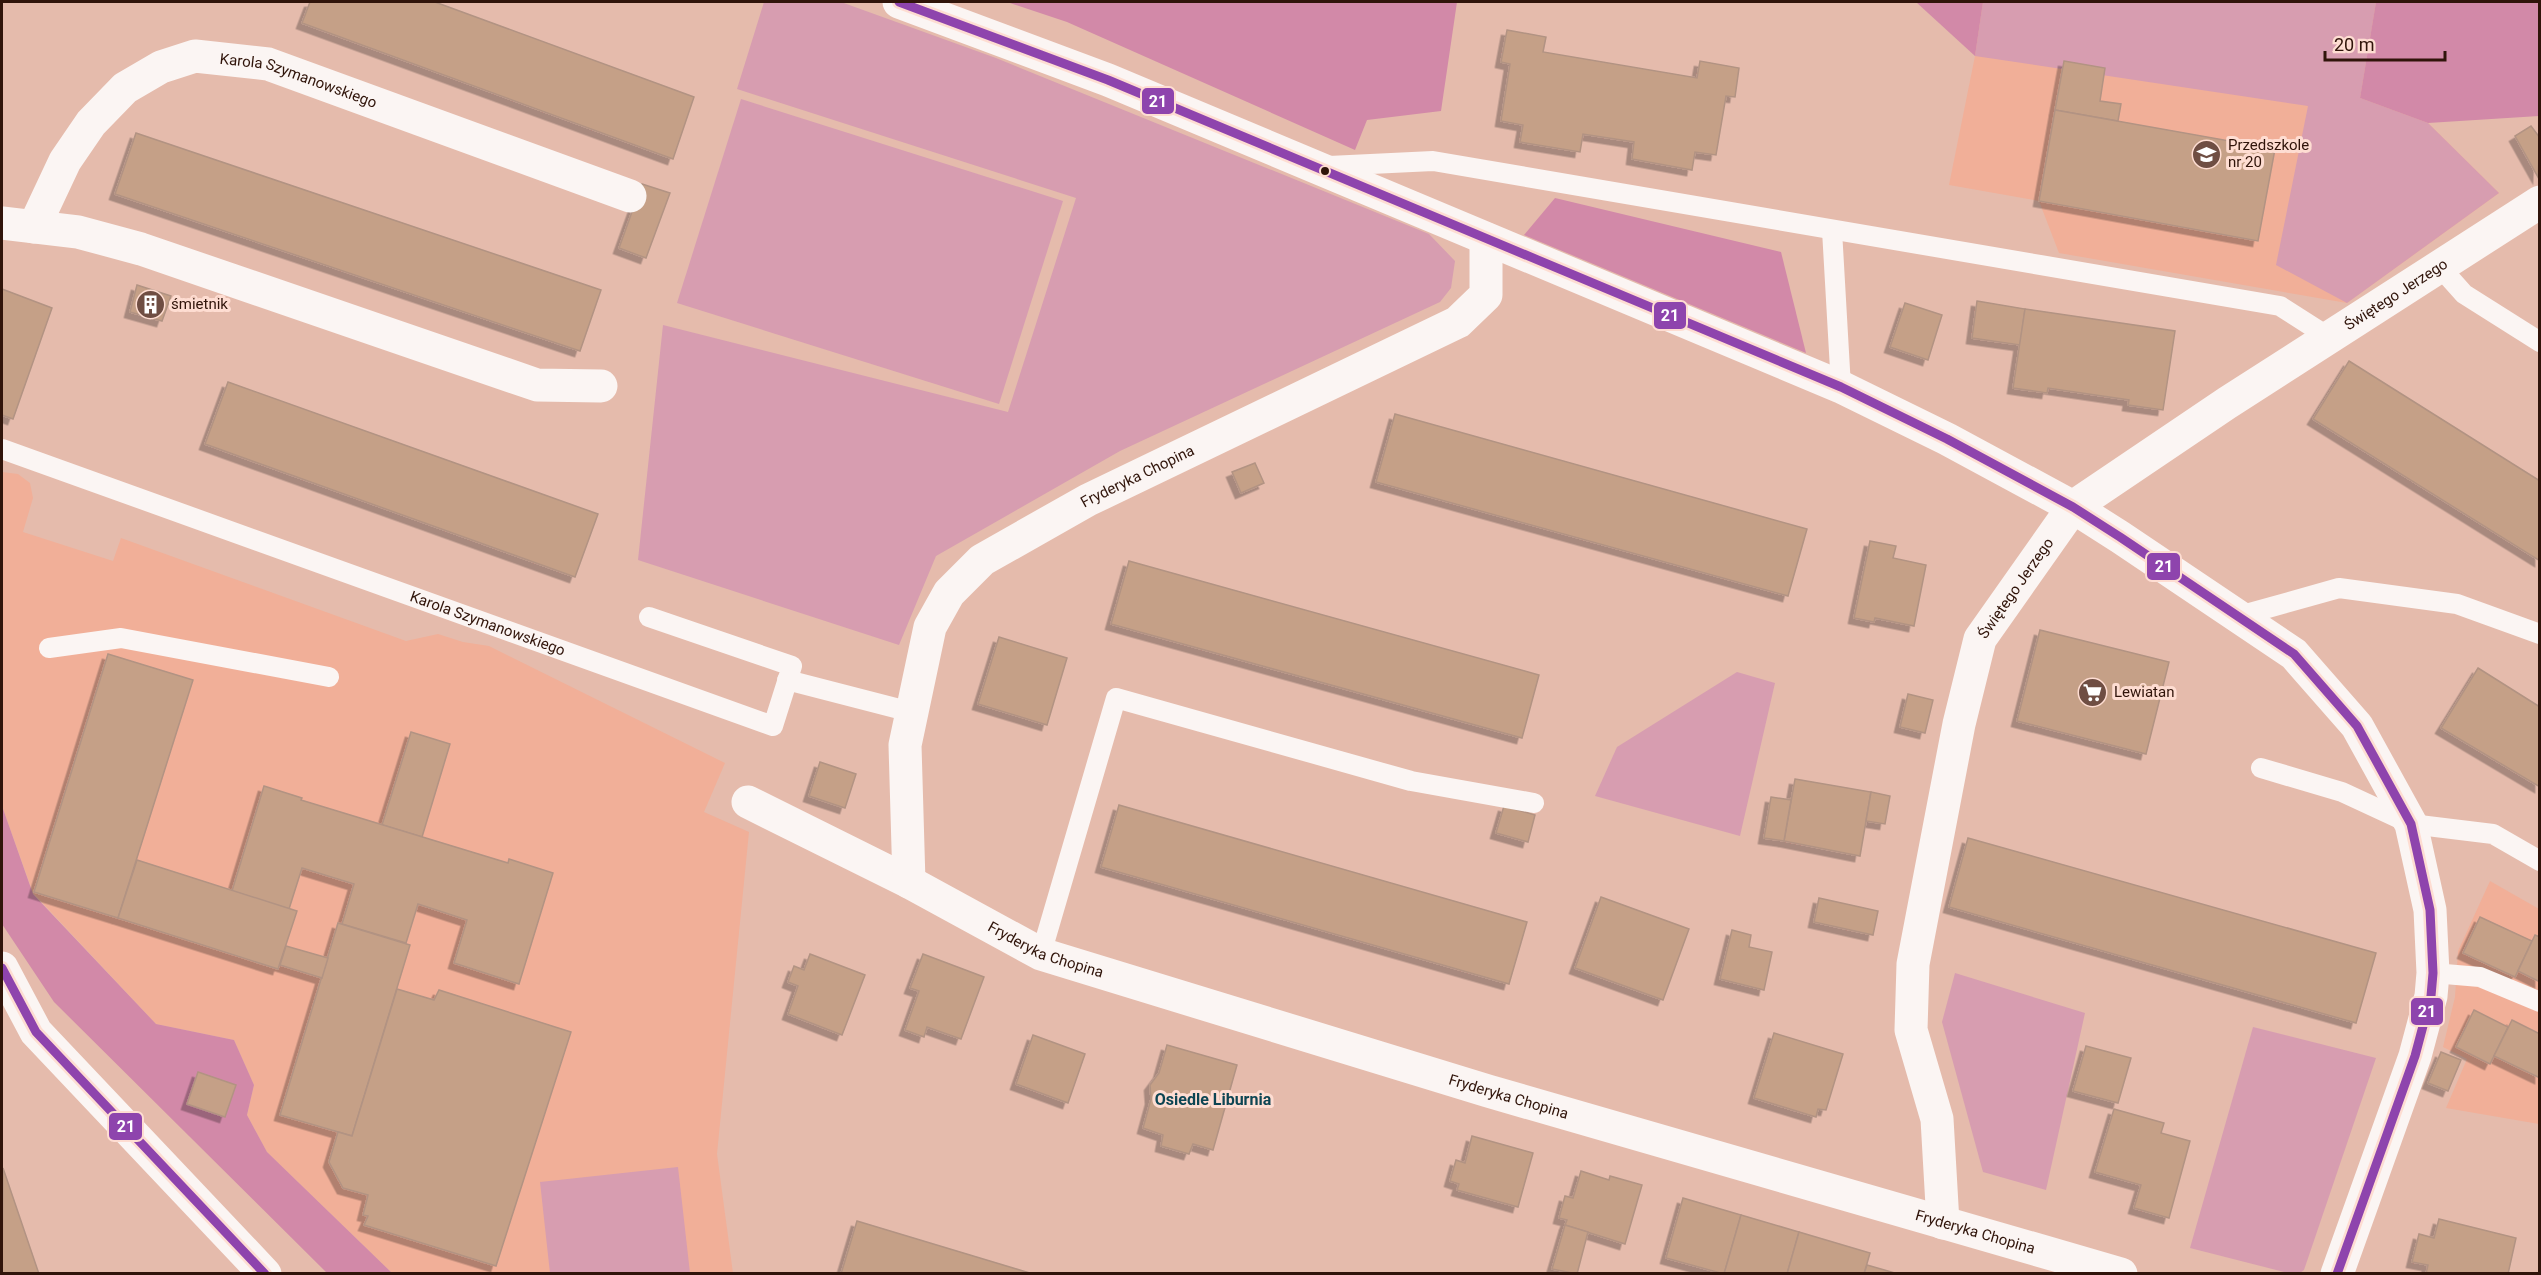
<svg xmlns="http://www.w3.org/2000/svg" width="2541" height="1275" font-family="Roboto,sans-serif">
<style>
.built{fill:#f1af98}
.green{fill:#d79db0}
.forest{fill:#d289a8}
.building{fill:#c5a087;stroke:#b29383;stroke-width:1.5;filter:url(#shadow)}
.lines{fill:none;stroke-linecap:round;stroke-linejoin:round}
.service{stroke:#fbf5f3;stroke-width:20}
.minor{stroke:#fbf5f3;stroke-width:33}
.bus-1-casing{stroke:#feddd2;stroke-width:14}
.bus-1{stroke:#8e44ad;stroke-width:9}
.bus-dot{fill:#30140a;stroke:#feddd2;stroke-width:2}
.labels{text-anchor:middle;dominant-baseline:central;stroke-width:6;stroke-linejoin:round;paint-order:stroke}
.street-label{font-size:15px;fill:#30140a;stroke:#feddd2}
.poi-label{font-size:15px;fill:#30140a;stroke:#feddd2;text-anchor:start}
.neighbourhood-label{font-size:16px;font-weight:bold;fill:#0d4553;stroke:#feddd2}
.line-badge{stroke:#feddd2;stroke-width:2}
.badge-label{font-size:16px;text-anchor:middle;font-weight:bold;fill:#fff}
</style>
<defs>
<filter id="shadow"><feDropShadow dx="-5.5" dy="5.5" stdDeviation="0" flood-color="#0004"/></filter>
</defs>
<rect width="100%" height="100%" fill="#e5bbac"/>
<g class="built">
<path d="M1983,2H2376L2360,98L2428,123L2499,193L2347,303L2059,253L2039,201L1949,185L1975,56Z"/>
<path d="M2,472L18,474L30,483L33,498L23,532L113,561L121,538L406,641L438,634L463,642L489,646L725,763L704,812L749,832L717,1154L733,1273H392L267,1152L247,1115L254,1085L234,1040L156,1024L33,893L2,806Z"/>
<path d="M2490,881L2539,909V1124L2446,1108L2467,1059L2443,1047L2455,997L2458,951Z"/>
</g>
<g class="green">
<path d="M764,2H841L996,58L1429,234L1455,261L1451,288L1440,302L1120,451L936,556L899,645L638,560L663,325L1008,412L1076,198L737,89Z"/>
<path d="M1983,2H2376L2360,98L2428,123L2499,193L2347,303L2276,265L2308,106L1975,56Z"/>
<path d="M741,99L1063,201L999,404L677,303Z"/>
<path d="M1737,672L1775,683L1740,836L1595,796L1617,747Z"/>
<path d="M1955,973L2085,1013L2046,1190L1983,1172L1942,1022Z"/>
<path d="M2253,1027L2376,1058L2304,1270L2300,1273H2288L2190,1248Z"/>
<path d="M678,1167L690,1273H550L540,1182Z"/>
</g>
<g class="forest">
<path d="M1007,2H1457L1441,111L1367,120L1355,150L1067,22Z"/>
<path d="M1916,2H1983L1975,56Z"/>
<path d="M2376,2H2539V116L2428,123L2360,98Z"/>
<path d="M1555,198L1781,252L1806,353L1524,235Z"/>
<path d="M2,806L33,894L156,1024L234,1040L254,1085L247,1115L267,1152L392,1273H327L54,1002L2,924Z"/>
</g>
<g class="building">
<path d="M310,2H435L694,97L673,159L302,23Z"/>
<path d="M1507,30L1546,37L1543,52L1697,78L1700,61L1739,68L1735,97L1726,96L1716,155L1695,152L1692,170L1632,159L1634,142L1583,134L1580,152L1520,142L1523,125L1501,121L1510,64L1501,62Z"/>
<path d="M2064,61L2105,68L2100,101L2121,104L2118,121L2055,110Z"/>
<path d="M2055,110L2275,149L2258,241L2039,201Z"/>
<path d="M2531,126L2540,138L2538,177L2515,136Z"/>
<path d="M136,133L601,290L580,351L115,194Z"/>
<path d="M642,184L670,193L646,258L619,248Z"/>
<path d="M137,285L171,296L162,321L130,312Z"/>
<path d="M2,289L52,308L13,419L2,415Z"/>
<path d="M1977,301L2025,309L2020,345L1972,338Z"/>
<path d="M1905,303L1942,315L1928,360L1890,347Z"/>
<path d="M2025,309L2175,331L2163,410L2128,405L2129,400L2048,388L2047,393L2013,388Z"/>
<path d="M2349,361L2540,481V561L2313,419Z"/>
<path d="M228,382L598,514L575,577L205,444Z"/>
<path d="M1395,414L1807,529L1788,596L1376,482Z"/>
<path d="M1255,463L1264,483L1241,493L1232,472Z"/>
<path d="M1870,541L1896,546L1893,558L1926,565L1914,626L1875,618L1874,622L1854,618Z"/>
<path d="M1129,561L1539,675L1522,738L1111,624Z"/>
<path d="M2040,630L2169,662L2146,754L2017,721Z"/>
<path d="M999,637L1067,658L1047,725L978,704Z"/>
<path d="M108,654L193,680L118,918L34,892Z"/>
<path d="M2478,668L2540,707V787L2441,728Z"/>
<path d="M1908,694L1933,700L1925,733L1900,727Z"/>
<path d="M411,732L450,744L422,837L382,825Z"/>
<path d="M820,762L856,774L845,808L809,796Z"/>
<path d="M1795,779L1871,792L1860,856L1784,841Z"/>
<path d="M264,786L302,798L301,800L508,863L509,859L553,873L519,984L454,963L467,920L418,904L406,943L342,924L354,884L302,868L289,909L232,891Z"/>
<path d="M1871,792L1890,796L1885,824L1866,821Z"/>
<path d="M1771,797L1791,800L1784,841L1764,838Z"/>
<path d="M1119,805L1527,922L1509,984L1101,867Z"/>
<path d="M1504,806L1535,815L1528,842L1496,833Z"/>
<path d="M1968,838L2376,953L2356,1023L1949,907Z"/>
<path d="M137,860L297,911L278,969L118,918Z"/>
<path d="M1601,897L1689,929L1663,1000L1575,968Z"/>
<path d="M1819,898L1878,911L1873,935L1814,922Z"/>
<path d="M2480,917L2532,941L2515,977L2463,953Z"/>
<path d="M338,923L410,945L352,1136L280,1115Z"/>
<path d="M1732,930L1751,935L1749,947L1772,952L1764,990L1720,979Z"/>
<path d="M2535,935L2540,937V982L2518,971Z"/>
<path d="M286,946L328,958L322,978L280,965Z"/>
<path d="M810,954L865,975L842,1035L788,1014L798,986L788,982L794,966L804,970Z"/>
<path d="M923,954L984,977L961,1039L927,1027L924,1037L905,1030L919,991L910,988Z"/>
<path d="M397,989L434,1000L439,990L571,1032L496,1266L364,1225L368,1216L363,1215L368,1195L343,1188L329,1162L338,1132L352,1136Z"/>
<path d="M2474,1010L2508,1027L2490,1064L2456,1047Z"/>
<path d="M2512,1020L2540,1034V1078L2494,1056Z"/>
<path d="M1774,1033L1843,1054L1826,1110L1818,1109L1816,1117L1754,1098Z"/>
<path d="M1033,1035L1085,1054L1068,1103L1016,1084Z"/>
<path d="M1167,1045L1237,1065L1213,1150L1193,1144L1189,1154L1161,1146L1163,1135L1143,1128L1151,1099L1150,1085L1159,1073Z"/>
<path d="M2086,1046L2131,1058L2118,1103L2073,1091Z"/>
<path d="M2441,1052L2461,1060L2448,1091L2428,1083Z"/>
<path d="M198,1072L236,1085L225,1117L187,1104Z"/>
<path d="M2114,1109L2164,1123L2161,1133L2190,1141L2169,1218L2134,1208L2141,1185L2095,1172Z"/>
<path d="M1472,1136L1533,1153L1518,1207L1457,1190L1459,1184L1450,1181L1456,1160L1465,1163Z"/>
<path d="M3,1168L39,1274H2Z"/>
<path d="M1581,1171L1609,1180L1610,1176L1642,1185L1625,1244L1565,1225L1567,1220L1559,1218L1565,1196L1573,1198Z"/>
<path d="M1683,1198L1741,1215L1724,1274L1666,1258Z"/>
<path d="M1741,1215L1799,1232L1787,1274H1724Z"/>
<path d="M2439,1219L2516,1238L2508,1274H2426L2428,1265L2412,1262L2419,1234L2434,1238Z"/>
<path d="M857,1221L1033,1274H841Z"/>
<path d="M1565,1225L1588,1232L1577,1274L1552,1269Z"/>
<path d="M1799,1232L1870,1253L1864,1274H1787Z"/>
<path d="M1867,1265L1895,1273V1274H1864Z"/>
</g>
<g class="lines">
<g class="service">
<path d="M1329,166L1433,161L2280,306L2330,338"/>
<path d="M1832,230L1841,387"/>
<path d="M2439,266L2464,294L2540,342"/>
<path id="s1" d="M2,449L773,726L792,666L649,617"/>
<path d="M2239,616L2339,588L2457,604L2540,634"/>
<path d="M49,648L121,638L329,677"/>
<path d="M787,680L911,712"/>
<path d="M2261,768L2342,792L2411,824L2493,834L2540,861"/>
<path d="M1041,954L1116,698L1411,781L1534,803"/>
<path d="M2433,973L2480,977L2540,1002"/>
</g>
<g class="minor">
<path d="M899,2L1108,80L1841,387L1947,439L2073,507L2120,537L2294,654L2357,726L2411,824L2430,910L2433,973L2431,996L2415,1056L2337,1274"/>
<path d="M2,223L78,232L141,249L537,385L601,386"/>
<path id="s2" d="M34,227L65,161L91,123L125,88L161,67L195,56L268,64L630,196"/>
<path id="s3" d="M748,802L909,882L1041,954L1488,1091L2121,1274"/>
<path id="s4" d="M909,882L905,745L930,627L949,593L982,560L1088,500L1458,322L1486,295V239"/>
<path d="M2,968L36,1032L265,1274"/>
<path id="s5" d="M1943,1223L1937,1119L1911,1030L1913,964L1959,724L1980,639L2073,507L2227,403L2540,202"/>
</g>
<defs>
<g id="bus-1">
<path d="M899,2L1108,80L1841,387L1947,439L2073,507L2120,537L2294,654L2357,726L2411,824L2430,910L2433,973L2431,996L2415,1056L2337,1274"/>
<path d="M2,968L36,1032L265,1274"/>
</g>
</defs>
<use href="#bus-1" class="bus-1-casing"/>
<use href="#bus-1" class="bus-1"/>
</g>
<defs>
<symbol id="school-disc" viewBox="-11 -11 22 22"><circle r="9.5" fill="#6f4e43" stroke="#feddd2"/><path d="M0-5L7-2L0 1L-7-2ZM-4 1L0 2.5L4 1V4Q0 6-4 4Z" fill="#fff"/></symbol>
<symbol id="building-disc" viewBox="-11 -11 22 22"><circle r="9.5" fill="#6f4e43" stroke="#feddd2"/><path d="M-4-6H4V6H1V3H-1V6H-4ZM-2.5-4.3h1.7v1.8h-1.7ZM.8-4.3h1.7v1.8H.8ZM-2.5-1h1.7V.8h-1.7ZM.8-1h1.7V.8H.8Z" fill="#fff"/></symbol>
<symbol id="supermarket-disc" viewBox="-11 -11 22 22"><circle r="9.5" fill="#6f4e43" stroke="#feddd2"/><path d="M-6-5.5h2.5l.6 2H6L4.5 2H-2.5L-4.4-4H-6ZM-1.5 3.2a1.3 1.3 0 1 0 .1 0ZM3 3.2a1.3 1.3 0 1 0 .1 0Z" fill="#fff"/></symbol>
</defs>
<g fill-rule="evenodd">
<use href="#school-disc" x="2190" y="138" width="33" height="33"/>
<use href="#building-disc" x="134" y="288" width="33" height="33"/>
<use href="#supermarket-disc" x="2076" y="676" width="33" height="33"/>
</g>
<circle class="bus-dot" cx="1325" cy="171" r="5"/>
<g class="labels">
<g class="street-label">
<text stroke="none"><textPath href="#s2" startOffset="352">Karola Szymanowskiego</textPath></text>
<text stroke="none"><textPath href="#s5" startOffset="1143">Świętego Jerzego</textPath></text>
<text stroke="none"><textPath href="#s4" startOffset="520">Fryderyka Chopina</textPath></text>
<text stroke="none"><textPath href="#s5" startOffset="657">Świętego Jerzego</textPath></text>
<text stroke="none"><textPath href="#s1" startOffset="516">Karola Szymanowskiego</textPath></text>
<text stroke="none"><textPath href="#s3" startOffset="333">Fryderyka Chopina</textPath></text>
<text stroke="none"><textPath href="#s3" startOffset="819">Fryderyka Chopina</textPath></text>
<text stroke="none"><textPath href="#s3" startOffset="1305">Fryderyka Chopina</textPath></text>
</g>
<g class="poi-label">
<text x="2228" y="145">Przedszkole<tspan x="2228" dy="17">nr 20</tspan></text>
<text x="171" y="304">śmietnik</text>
<text x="2114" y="692">Lewiatan</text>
</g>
<g class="neighbourhood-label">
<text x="1213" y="1099">Osiedle Liburnia</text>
</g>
</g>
<g class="line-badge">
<rect x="1141" y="87" width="34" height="28" rx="6" fill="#8e44ad"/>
<rect x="1653" y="301" width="34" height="29" rx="6" fill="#8e44ad"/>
<rect x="2146" y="552" width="35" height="29" rx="6" fill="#8e44ad"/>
<rect x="2410" y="997" width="34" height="29" rx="6" fill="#8e44ad"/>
<rect x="108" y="1112" width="35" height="29" rx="6" fill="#8e44ad"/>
</g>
<g class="badge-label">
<text x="1158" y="107">21</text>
<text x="1670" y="321">21</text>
<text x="2164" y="572">21</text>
<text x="2427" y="1017">21</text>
<text x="126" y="1132">21</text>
</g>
<rect width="2541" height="1275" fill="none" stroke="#30140a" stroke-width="6"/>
<path d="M2325 51v9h120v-9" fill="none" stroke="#30140a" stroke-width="3"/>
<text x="2334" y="51" font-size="18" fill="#30140a" stroke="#feddd2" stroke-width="4.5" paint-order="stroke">20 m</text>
</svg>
